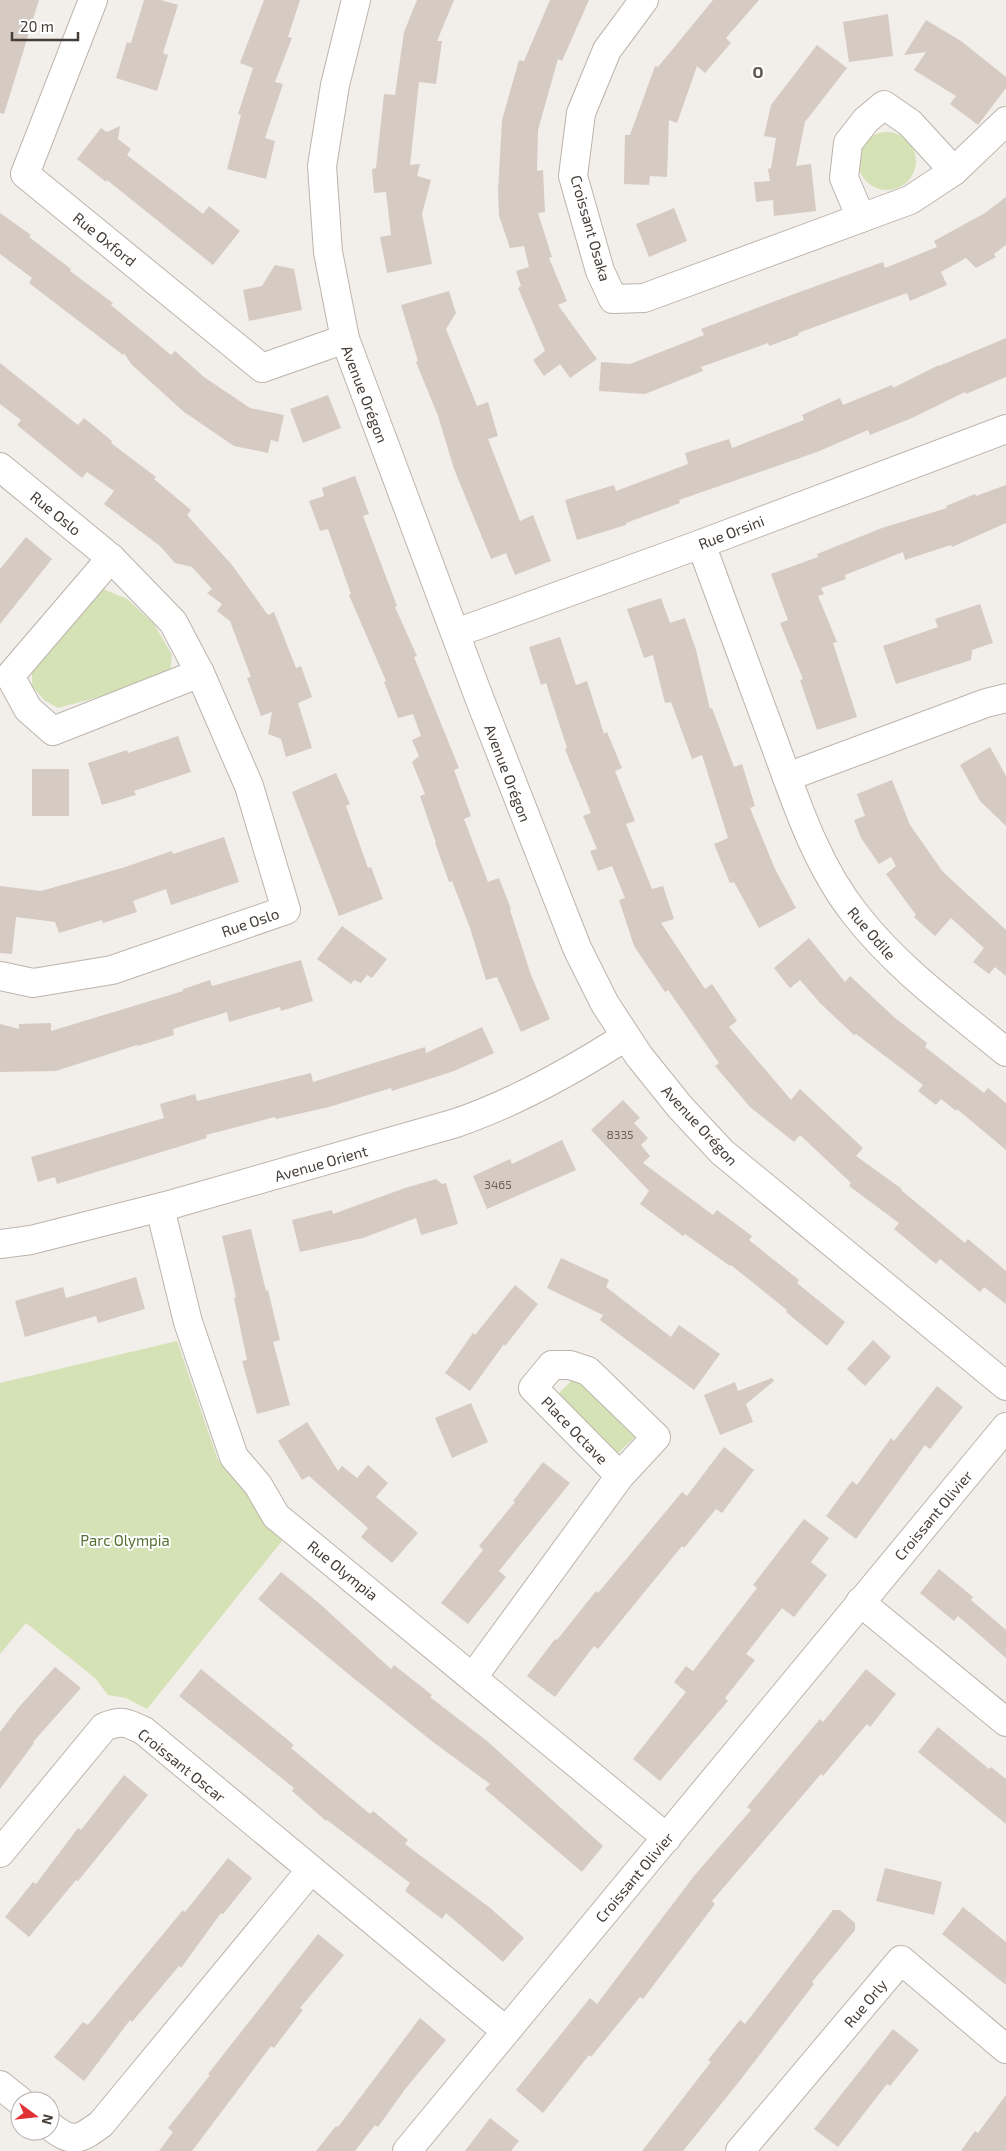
<svg xmlns="http://www.w3.org/2000/svg" width="1006" height="2151" font-family="'Exo 2',sans-serif">
<style>
.green{fill:#d5e2b6}
.building{fill:#d6cbc2}
.lines{fill:none;stroke-linecap:round;stroke-linejoin:round}
.minor-casing{stroke:#bdb4ac;stroke-width:30}
.minor{stroke:#fff;stroke-width:28}
.labels{text-anchor:middle;dominant-baseline:central;stroke-width:4;stroke-linejoin:round;paint-order:stroke}
.number-label{font-size:12px;fill:#69615a}
.street-label{font-size:15px;fill:#453e38;stroke:#fff}
.park-label{font-size:15px;fill:#547032;stroke:#fff}
.neighbourhood-label{font-size:16px;font-weight:bold;fill:#665a50;stroke:#fff}
</style>
<rect width="100%" height="100%" fill="#f2eee9"/>
<g class="green">
<circle cx="887" cy="161" r="29"/>
<path d="M103,589L127,599L154,624L172,655L170,672L154,682L58,708L44,700L32,686V672Z"/>
<path d="M177,1341L218,1460L249,1496L282,1541L147,1709L126,1698L108,1695L95,1678L26,1623L0,1654V1383Z"/>
<path d="M576,1376L635,1437L614,1457L556,1396Z"/>
</g>
<g class="building">
<path d="M0,0H39L4,114L0,113Z"/>
<path d="M144,0H161L178,5L163,53L168,55L157,91L116,78L127,42L131,43Z"/>
<path d="M264,0H300L288,37L292,38L275,82L283,84L265,138L275,141L266,179L227,169L241,115L238,114L253,68L240,63Z"/>
<path d="M417,0H454L437,41H442L436,84L419,82L410,165L420,164L417,176L431,180L422,214L432,264L387,273L380,237L391,235L386,192L374,193L372,169L376,168L384,94L395,95L404,32Z"/>
<path d="M550,0H589L562,61L558,59L538,130L537,171L543,170L545,212L538,213L552,257L549,258L567,301L558,305L597,359L570,378L560,364L544,376L533,360L545,351L518,288L521,286L516,271L529,267L524,246L510,248L499,216L498,191L502,120L519,60L524,61Z"/>
<path d="M713,0H759L726,38L731,43L705,73L697,66L677,123L669,120L667,177L650,176L649,185L624,184L625,135H630L655,66L658,67Z"/>
<path d="M888,14L893,56L849,62L843,22Z"/>
<path d="M926,20L961,41L1006,77V88L978,125L950,104L956,96L914,70L926,52L904,55Z"/>
<path d="M817,45L847,68L805,122L796,166L811,164L816,211L774,216L773,200L756,202L754,182L770,181L768,169L771,168L776,138L764,136L771,105Z"/>
<path d="M120,126L118,139L131,149L127,155L203,214L209,206L240,231L213,265L107,180L106,182L77,159L101,128L107,132Z"/>
<path d="M1006,197V245L994,254L996,257L976,268L966,258L941,272L947,285L910,301L907,293L798,333L799,335L769,346L768,343L701,367L703,371L645,394L599,391L601,362L630,364L704,335L701,329L794,294L883,262L885,268L937,247L934,241L985,213Z"/>
<path d="M674,208L687,241L649,257L636,224Z"/>
<path d="M0,213L31,235L29,237L71,269L70,271L113,303L111,305L171,355L175,351L204,377L250,408L284,415L278,442L271,440L268,453L234,446L184,412L131,364L124,353L123,355L29,283L32,278L0,254Z"/>
<path d="M275,265L294,269L302,310L249,321L243,290L262,286Z"/>
<path d="M449,291L456,313L446,329L477,406L488,402L498,436L488,439L520,521L533,515L551,561L515,575L506,553L491,559L454,469L438,416L416,362L418,361L401,305Z"/>
<path d="M1006,338V377L966,394L965,392L912,418L870,435L868,430L817,452L679,500L680,503L626,523V525L577,540L565,500L614,485L616,491L688,464L685,453L729,439L732,448L804,420L802,415L840,398L843,405L892,385L893,388L939,365V366Z"/>
<path d="M0,363L78,425L84,418L112,441L111,443L156,477L154,479L191,510L187,515L232,565L268,615L274,612L296,668L301,666L312,697L298,703L312,748L286,757L281,739L268,734L272,712L261,716L247,678L251,677L230,621L217,611L222,604L207,593L212,589L192,567L175,563L160,546L104,504L114,491L87,472L82,478L17,425L21,420L0,404Z"/>
<path d="M328,395L341,428L303,443L290,409Z"/>
<path d="M355,476L369,514L363,516L397,606L395,607L417,656L414,657L459,768L454,770L471,816L464,819L488,882L499,878L511,909L510,910L531,975L550,1019L521,1032L497,977L486,980L470,928L452,881L449,882L435,843H436L420,796L425,794L412,762L419,756L412,740L421,736L413,714L398,718L384,682L386,681L349,595L351,594L328,529L320,531L309,501L324,496L322,488Z"/>
<path d="M1006,485V523L952,547L951,545L905,560L903,552L845,575L846,579L821,588L824,594L818,596L837,642L833,643L857,717L817,730L800,680L803,679L780,623L788,620L771,574L818,557L817,554L882,528L947,508L946,506L975,494L976,496Z"/>
<path d="M26,537L52,559L0,624V569Z"/>
<path d="M661,598L670,623L685,618L696,650L710,709L712,708L734,767L742,764L755,806L750,808L775,869L796,908L759,928L734,882L730,883L714,844L728,838L702,755L692,759L671,702L665,703L653,655L644,658L627,609Z"/>
<path d="M980,604L993,643L972,650L971,660L896,684L883,646L938,627L935,619Z"/>
<path d="M560,637L576,685L587,681L604,734L607,732L622,768L615,771L635,821L626,824L652,889L663,886L674,919L661,923L705,989L712,984L737,1021L729,1027L791,1100L800,1089L863,1148L856,1156L902,1189L901,1190L965,1243L968,1239L1006,1271V1304L984,1287L980,1292L940,1259L936,1264L894,1229L899,1223L849,1186L851,1183L800,1135L794,1142L750,1107L715,1066L719,1063L668,990L665,992L634,946L619,900L625,898L612,866L598,871L590,851L597,849L583,816L591,813L565,749L567,748L546,683L541,685L529,647Z"/>
<path d="M178,736L191,772L134,791L136,795L102,805L88,763L127,750L128,753Z"/>
<path d="M990,747L1006,776V826L980,801L960,765Z"/>
<rect x="32" y="769" width="37" height="47"/>
<path d="M336,773L350,804L346,806L368,868L371,867L383,899L339,916L292,792Z"/>
<path d="M892,780L910,825L943,872L1006,930V976L995,967L989,974L973,962L984,948L951,918L935,936L914,917L916,915L886,874L896,866L891,857L879,864L861,838L854,820L865,816L857,794Z"/>
<path d="M224,837L239,882L171,905L166,889L133,901L137,912L103,923L102,920L59,933L55,922L16,917L12,954L0,953V886L41,891L122,868L172,851L173,854Z"/>
<path d="M342,926L387,959L372,978L367,975L361,983L354,980L351,984L317,959Z"/>
<path d="M809,938L845,982L850,976L894,1017L927,1043L925,1047L984,1093L988,1088L1006,1103V1150L957,1109L956,1111L941,1099L936,1105L918,1091L923,1085L856,1034L854,1035L820,1003L800,980L790,988L774,968Z"/>
<path d="M301,960L313,1001L281,1011L280,1007L229,1022L227,1012L173,1029L174,1035L138,1046L137,1045L56,1071L0,1072V1024L19,1029V1024L51,1023V1031L183,991V989L210,980L212,986Z"/>
<path d="M482,1027L494,1053L454,1071L392,1091L391,1088L329,1107L276,1119L275,1117L206,1135L207,1138L57,1184L55,1177L38,1182L31,1157L164,1118L160,1104L195,1094L197,1101L311,1073L313,1082L425,1047L426,1053Z"/>
<path d="M623,1100L640,1118L634,1123L648,1138L641,1145L650,1156L643,1163L713,1215L717,1210L752,1236L749,1240L799,1280L797,1283L845,1322L827,1346L786,1312L787,1310L731,1265L730,1266L685,1234L683,1236L640,1204L649,1191L591,1130Z"/>
<path d="M562,1140L576,1170L487,1209L473,1176L510,1159L512,1164Z"/>
<path d="M436,1179L442,1184L446,1183L458,1224L421,1235L416,1218L363,1238L300,1252L292,1220L332,1210L333,1214L405,1188Z"/>
<path d="M251,1229L266,1291L268,1290L280,1340L273,1342L290,1405L257,1414L242,1361L247,1360L234,1298L236,1297L222,1236Z"/>
<path d="M561,1258L609,1280L606,1287L671,1337L679,1325L720,1354L694,1390L600,1320L603,1315L547,1288Z"/>
<path d="M136,1277L145,1309L98,1323L96,1316L25,1337L15,1301L63,1287L66,1298Z"/>
<path d="M515,1285L538,1304L505,1346L504,1344L470,1391L445,1373L473,1333L475,1335Z"/>
<path d="M873,1340L891,1357L865,1386L847,1369Z"/>
<path d="M772,1378L774,1381L746,1404L753,1422L720,1435L704,1395L735,1382L738,1391Z"/>
<path d="M937,1386L963,1407L930,1449L925,1445L856,1539L826,1516L852,1481L857,1485L891,1438L894,1441Z"/>
<path d="M471,1403L488,1442L452,1458L435,1418Z"/>
<path d="M307,1422L338,1471L342,1466L357,1478L368,1465L388,1483L376,1497L418,1533L392,1563L361,1537L368,1528L309,1476L302,1480L278,1441Z"/>
<path d="M724,1447L754,1470L722,1513L716,1509L684,1548L682,1546L598,1649L594,1646L555,1697L527,1676L555,1639L557,1640L596,1591L598,1593L682,1492L687,1496Z"/>
<path d="M543,1462L570,1483L499,1571L506,1577L468,1624L441,1603L483,1550L479,1546L515,1502L513,1501Z"/>
<path d="M804,1519L829,1538L811,1562L827,1575L794,1617L782,1608L746,1654L755,1660L725,1698L728,1701L660,1781L633,1759L686,1692L674,1682L686,1666L693,1671L757,1588L753,1585Z"/>
<path d="M939,1569L973,1597L971,1600L1006,1630V1658L958,1616L954,1621L920,1593Z"/>
<path d="M281,1572L320,1604L391,1669L394,1665L432,1695L430,1697L487,1741L603,1846L582,1872L485,1789L490,1784L433,1742L352,1677L258,1599Z"/>
<path d="M55,1667L81,1688L33,1742L34,1743L0,1789V1732L19,1707Z"/>
<path d="M201,1669L294,1745L291,1748L370,1814L373,1811L408,1840L405,1844L489,1907L524,1938L503,1962L446,1913L442,1919L405,1891L410,1883L327,1820L326,1821L292,1791L294,1788L179,1696Z"/>
<path d="M866,1669L896,1694L870,1727L867,1724L823,1776L821,1774L712,1901L715,1904L643,1999L640,1997L591,2057L589,2055L543,2113L516,2090L590,1998L597,2004L694,1876L751,1810L747,1807L820,1719L823,1722Z"/>
<path d="M938,1727L989,1769L991,1767L1006,1779V1824L918,1752Z"/>
<path d="M124,1775L148,1795L78,1881L76,1880L29,1937L5,1917L33,1882L36,1884L78,1828L81,1830Z"/>
<path d="M228,1858L252,1878L223,1914L221,1913L181,1968L179,1966L132,2022L130,2020L84,2081L54,2057L83,2022L88,2025L183,1910L185,1912Z"/>
<path d="M885,1868L942,1882L934,1915L876,1901Z"/>
<path d="M963,1907L1006,1942V1985L942,1934Z"/>
<path d="M833,1910H840L855,1923V1930L812,1982L814,1984L738,2083L683,2151H642L711,2062L708,2060L740,2020L745,2024Z"/>
<path d="M318,1934L344,1955L300,2008L303,2010L274,2048L271,2046L192,2151H159L173,2132L168,2128L210,2075L208,2074Z"/>
<path d="M420,2018L446,2040L406,2088L378,2127L375,2125L355,2151H316L336,2126L338,2127Z"/>
<path d="M893,2029L919,2050L890,2086L887,2084L838,2147L814,2129Z"/>
<path d="M1006,2095V2151H961L975,2131L978,2133Z"/>
<path d="M490,2118L519,2141L511,2151H465Z"/>
</g>
<g class="lines">
<defs>
<g id="minor">
<path d="M93,0L25,174L262,368L345,339"/>
<path d="M356,0L335,85L322,166L328,252L345,339L480,700L577,948L605,1004L639,1056L680,1107L722,1152L1006,1386"/>
<path d="M644,0L607,50L581,113L573,176L600,271L613,299L644,298L910,200L954,171L1006,121"/>
<path d="M861,218L844,178L848,143L866,120L884,105L910,123L954,171"/>
<path d="M0,467L111,558L173,622L200,673L249,786L286,910L112,970L33,983L0,976"/>
<path d="M701,544C725,610 750,676 774,742C796,802 816,865 856,915C898,969 954,1009 1006,1052"/>
<path d="M111,558L10,676L28,709L53,731L200,673"/>
<path d="M456,633L701,544L1006,429"/>
<path d="M787,777L986,703L1006,698"/>
<path d="M160,1208L188,1322L234,1457L258,1485L276,1516L667,1838"/>
<path d="M0,1244L31,1240L173,1204L456,1123C517,1102 572,1071 625,1037"/>
<path d="M860,1602L1006,1722"/>
<path d="M473,1677L620,1476L656,1437L588,1371L570,1365H552L533,1388L620,1476"/>
<path d="M0,1853L104,1727C122,1720 126,1722 144,1731L506,2031"/>
<path d="M0,2085L20,2101"/>
<path d="M50,2126C73,2144 79,2140 101,2124L310,1871"/>
<path d="M407,2151L1006,1427"/>
<path d="M740,2151L901,1960L1006,2049"/>
</g>
</defs>
<use href="#minor" class="minor-casing"/>
<use href="#minor" class="minor"/>
</g>
<g class="labels">
<g class="number-label">
<text x="620" y="1134">8335</text>
<text x="498" y="1184">3465</text>
</g>
<g class="street-label">
<text transform="translate(591 228) rotate(74)">Croissant Osaka</text>
<text transform="translate(105 239) rotate(39)">Rue Oxford</text>
<text transform="translate(365 394) rotate(69)">Avenue Orégon</text>
<text transform="translate(56 513) rotate(39)">Rue Oslo</text>
<text transform="translate(731 532) rotate(-21)">Rue Orsini</text>
<text transform="translate(508 773) rotate(69)">Avenue Orégon</text>
<text transform="translate(250 922) rotate(-19)">Rue Oslo</text>
<text transform="translate(872 933) rotate(49)">Rue Odile</text>
<text transform="translate(700 1125) rotate(47)">Avenue Orégon</text>
<text transform="translate(321 1163) rotate(-16)">Avenue Orient</text>
<text transform="translate(575 1430) rotate(46)">Place Octave</text>
<text transform="translate(933 1515) rotate(-50)">Croissant Olivier</text>
<text transform="translate(343 1570) rotate(39)">Rue Olympia</text>
<text transform="translate(182 1765) rotate(39)">Croissant Oscar</text>
<text transform="translate(634 1877) rotate(-50)">Croissant Olivier</text>
<text transform="translate(865 2003) rotate(-50)">Rue Orly</text>
</g>
<g class="park-label">
<text x="125" y="1540">Parc Olympia</text>
</g>
<g class="neighbourhood-label">
<text x="758" y="71">O</text>
</g>
</g>
<g transform="translate(35 2116) rotate(105)"><circle r="24" fill="#ffffff" stroke="#b5b2af"/>
<path d="M0-4L9 19L0 12L-9 19Z" fill="#e13135"/>
<text y="-8" font-size="14" font-weight="bold" text-anchor="middle" fill="#453e38">N</text>
</g>
<path d="M12 32v8h66v-8" fill="none" stroke="#453e38" stroke-width="2.5"/>
<text x="20" y="32" font-size="15" fill="#453e38" stroke="#ffffff" stroke-width="4" paint-order="stroke">20 m</text>
</svg>
